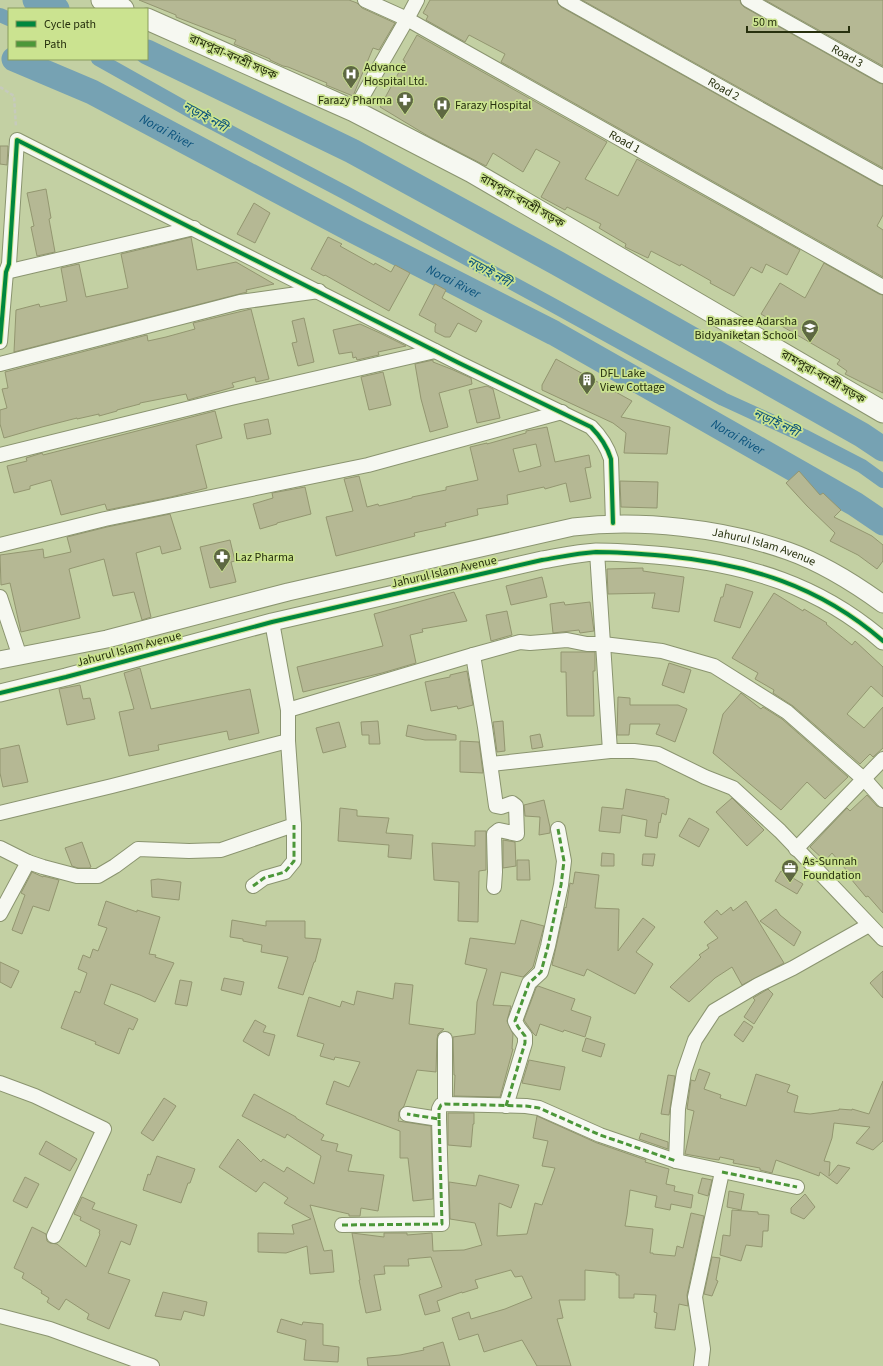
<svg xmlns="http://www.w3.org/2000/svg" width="883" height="1366" font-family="'Source Sans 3','Noto Sans Bengali',sans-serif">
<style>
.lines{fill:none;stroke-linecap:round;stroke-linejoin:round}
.canal{stroke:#76a2b3;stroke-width:14}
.river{stroke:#76a2b3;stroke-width:25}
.building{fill:#b5b894;stroke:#939670;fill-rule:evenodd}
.minor-casing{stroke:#8a946f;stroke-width:16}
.tertiary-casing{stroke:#8a946f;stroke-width:19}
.primary-casing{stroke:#8a946f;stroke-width:23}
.path{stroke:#c6cabc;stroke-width:2.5;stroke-dasharray:4 2;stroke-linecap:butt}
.minor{stroke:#f6f8f1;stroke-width:14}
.tertiary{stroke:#f6f8f1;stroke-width:17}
.primary{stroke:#f6f8f1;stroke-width:21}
.quiet{stroke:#4c9739;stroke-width:3;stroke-dasharray:6 3;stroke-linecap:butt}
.cycleway-casing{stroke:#cbe390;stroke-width:6}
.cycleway{stroke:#00873e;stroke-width:4}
.labels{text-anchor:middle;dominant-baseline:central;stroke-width:3.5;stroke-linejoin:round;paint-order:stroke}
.street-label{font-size:12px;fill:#27300e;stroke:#cbe390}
.poi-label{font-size:12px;fill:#27300e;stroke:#cbe390;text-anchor:start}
.water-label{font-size:13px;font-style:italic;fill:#0a527c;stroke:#cbe390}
</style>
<rect width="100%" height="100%" fill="#c3d0a3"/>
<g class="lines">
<g class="canal">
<path d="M0,15L9,19"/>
<path d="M98,59L194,113L344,192L549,303L723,399L804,436L862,466L883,481"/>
</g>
<g class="river">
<path d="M35,0L57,9"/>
<path d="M147,52L352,151L557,263L862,435L883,449"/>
<path id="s1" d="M14,59L92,92L352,230L554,333L855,504L883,523"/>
</g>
</g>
<g class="building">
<path d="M139,0H349L357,3L362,8L395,23L379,50L373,48L353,96L326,85L327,83L288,67L283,66L270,60V59L234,44L236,40L176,17V15Z"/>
<path d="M430,0H557L558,4L561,7L879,185L883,186V215L877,226L883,230V277L501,62L505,54L469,35L465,42L426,20L428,16L423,13Z"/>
<path d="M582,0H740L741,4L744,7L879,83L883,84V168Z"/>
<path d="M765,0H883V66Z"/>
<path d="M417,35L607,142L585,179L618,196L637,159L800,250L787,275L766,264L762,273L751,267L734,296L710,283L711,281L681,264L680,266L651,251L648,258L625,247L626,244L599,228L601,224L567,207L565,210L541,197L560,162L536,149L523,172L493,153L486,166L428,136L380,107L405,61L403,60Z"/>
<path d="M0,146H8L7,165L0,164Z"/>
<path d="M46,189L51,218L49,219L55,252L37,256L31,227L34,226L27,193Z"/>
<path d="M254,203L270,213L255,243L237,234Z"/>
<path d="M191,237L197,270L236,262L274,284L246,290L247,292L14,352L16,310L39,304L40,307L67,301L61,268L79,264L86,297L128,288L121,254Z"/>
<path d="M328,237L342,244L340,246L374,265L375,263L391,272L395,265L410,273L389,311L325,275L324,276L311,269Z"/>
<path d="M824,263L879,294L883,295V393L845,374L847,371L837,364L840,360L761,314L780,283L805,298Z"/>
<path d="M435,284L446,290L442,298L482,321L476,332L458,323L450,337H445L435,332V327L436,324L419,315Z"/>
<path d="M251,309L269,379L256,382L255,377L232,383L234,387L188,400L186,394L140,403V404L117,410V411L99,416V414L77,419V418L42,427L4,438L0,424V410L7,408L2,389L8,388L5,372L147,335L148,341L166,337L195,329L193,323Z"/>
<path d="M304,318L314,362L298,366L292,343L297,342L292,321Z"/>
<path d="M360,324L382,334L406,346L378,352L379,355L357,360L356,357L353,358L352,352L339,354L333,330Z"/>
<path d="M556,359L632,401L621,417L670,427L667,454L624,453L626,433L613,423L542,390V385Z"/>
<path d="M433,360V362L451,369L471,378L472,384L439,393L448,427L430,432L421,399L415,364Z"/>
<path d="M383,372L391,405L369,410L361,377Z"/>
<path d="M487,386L493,389L500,418L477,423L469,390Z"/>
<path d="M215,411L222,438L196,445L207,488L171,497L107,510L105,504L61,515L51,480L30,486V489L14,493L7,466L27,461L26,458L42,453L43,455Z"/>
<path d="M268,419L271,434L247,439L244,424Z"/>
<path d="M547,427L555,462L589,455L591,467L585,468L591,498L570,502L566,483L545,489L544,487L507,495L508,504L477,509L478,515L445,523L446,526L414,533L415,536L336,556L326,517L353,511L344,479L359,476L367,507L378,504L379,506L412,498V497L446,490V487L478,480L470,447L487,443V444L526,433V431ZM536,444L541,466L519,472L513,449Z"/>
<path d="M799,471L820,495L823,493L841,510L834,517L872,536L883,545V561L877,569L858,555L830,541L835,533L807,506L786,483Z"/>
<path d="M620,481L658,482L657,508L621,507Z"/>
<path d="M305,487L311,514L277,523V524L260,529L253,504L273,498L272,493Z"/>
<path d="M170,514L181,549L162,554L160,546L136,553L151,617L142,620L134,592L113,596L104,559L69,569L80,618L21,632L10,583L1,585L0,555L43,549L44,558L71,552L67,537L107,527Z"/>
<path d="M230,540L235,561L231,562L236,582L210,588L200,547Z"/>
<path d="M643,568V571L684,577L679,612L652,608L655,593L608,594L607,569Z"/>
<path d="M542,577L547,597L511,605L506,586Z"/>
<path d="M726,584L753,592L740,628L714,621L721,597H723Z"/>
<path d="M454,592L467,621L422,629L423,632L410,635L416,663L382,673L303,692L297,667L383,646L374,614Z"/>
<path d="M774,593L803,611L804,609L827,623L826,624L852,645L855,641L883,667V697L871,686L847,714L864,728L883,707V748L873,757L870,754L860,764L793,706L773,693L774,690L755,679L758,673L732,658Z"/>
<path d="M564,602L565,605L590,602L594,631L580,633L579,630L553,633L550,604Z"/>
<path d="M507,611L512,635L491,641L486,615Z"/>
<path d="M561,652H595V671H593L594,716H567L566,672H561Z"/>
<path d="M669,663L691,670L684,693L662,685Z"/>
<path d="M140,668L151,709L250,689L259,733L229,740L227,731L158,745L159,750L129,756L119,712L134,709L124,673Z"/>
<path d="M467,671L473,705L458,709L457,706L431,711L425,682L450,677V675Z"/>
<path d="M80,685L83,699L90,698L95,719L67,725L59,689Z"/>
<path d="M741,693L761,709L763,707L782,719L848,777L825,799L807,782L781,810L713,753L723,714Z"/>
<path d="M618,697L630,698V705H678L687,709L675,742L656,734L660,724H630L629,735H617Z"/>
<path d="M378,721L380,744H369V735H362L361,722Z"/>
<path d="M503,721L505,751L497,752L493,722Z"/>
<path d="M339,722L346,747L323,753L316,728Z"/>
<path d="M408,725L456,735V740H425L406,736Z"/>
<path d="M540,734L543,747L532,749L530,736Z"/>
<path d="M460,741L479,742L483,773L460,772Z"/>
<path d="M19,745L28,782L3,787L0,773V749Z"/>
<path d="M626,789L665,797V798L669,799L666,815L662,813L660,823L659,822L657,838L645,836L647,820L622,815L620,833L599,831L602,807L623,809Z"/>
<path d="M867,795L877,806L883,808V913L868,896L866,897L851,879L853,878L832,853L825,861L810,847L847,808L850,811Z"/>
<path d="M732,798L764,830L747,846L716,812Z"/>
<path d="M544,800L550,827V833L539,835L540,817L525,816L524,805Z"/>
<path d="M340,808L357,810V816L389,818L386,833L413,835L411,859L388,857L389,845L338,841Z"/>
<path d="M689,818L709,829L699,847L679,836Z"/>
<path d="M475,831H486V870L479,871L478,922L458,921L459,882L434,880L432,843L475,846Z"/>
<path d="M503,840L515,842L516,866L503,868Z"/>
<path d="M82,842L91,867L89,868H78L72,866L65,848Z"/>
<path d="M602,853L614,854V866H601Z"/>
<path d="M643,854H655L653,866L642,865Z"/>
<path d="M517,860H529L530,880H517Z"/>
<path d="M781,871L803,884L797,894L775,881Z"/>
<path d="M32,872L43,877V876L59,880L49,911L33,906L22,934L12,930L25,895L21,893Z"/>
<path d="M575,872L599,875L595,908L619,909L618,951L643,918L655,927L636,952L653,964L635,994L587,969L584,976L552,965L565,907L566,908L570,883L573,884Z"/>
<path d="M158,879L181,882L179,900L152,897L151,880Z"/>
<path d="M106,901L137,912V910L160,917L149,954L156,955L155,957L174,963L155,1002L140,995L111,984L104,1004L138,1019L133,1030L129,1028L119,1054L95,1044L96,1042L61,1028L75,991L80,993L87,973L78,969L83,955L90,958L93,949L98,951L107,928L98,925Z"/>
<path d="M746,901L784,963L742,985L732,967L715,978L689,1002L670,987L701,957L699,955L709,948L707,945L718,938L704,922L717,910L721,915L731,907L733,911Z"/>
<path d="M776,909L780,915L801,932L794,946L760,921Z"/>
<path d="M232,920L266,926V921H305V938L321,939L315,962H314L303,995L278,988L288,957L261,952L262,945L243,941V939L230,937Z"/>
<path d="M521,920L544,926L533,967L523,977L501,972L493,1005L511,1006L507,1021L513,1034L512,1049H513L500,1097L454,1096L455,1075H454L453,1037L475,1034L477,1002L487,969L465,964L470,938L515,944Z"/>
<path d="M0,962L19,971L11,988L0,982Z"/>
<path d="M883,971V998L870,983Z"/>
<path d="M224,978L244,982L241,995L221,990Z"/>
<path d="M180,980L192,982L187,1006L175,1004Z"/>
<path d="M395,983L413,985L409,1024L444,1029L438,1034L437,1039L436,1072L417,1070L404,1106L399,1112V1118L398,1121L431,1126L433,1199L413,1201L408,1158H400V1131L326,1104L334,1081L349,1087L360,1062L335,1057L334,1060L320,1056L324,1044L297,1036L309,997L340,1007L342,1001L354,1005L357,991L393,999Z"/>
<path d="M538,986L575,999L571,1010L591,1017L585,1037L564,1030L563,1032L540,1024L536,1036L533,1033L524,1020L536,988Z"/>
<path d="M768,989L773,994L754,1024L744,1017L755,1000L753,998Z"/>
<path d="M255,1020L266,1026L263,1032L275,1035L269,1056L243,1041Z"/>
<path d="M744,1021L753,1027L743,1042L734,1035Z"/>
<path d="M586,1038L605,1044L601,1057L582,1051Z"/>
<path d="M529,1060L565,1067L560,1090L522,1083Z"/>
<path d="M699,1069L710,1073L704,1089L721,1095L720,1098L746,1106L756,1074L790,1085L787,1092L798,1096L794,1112L810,1114L839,1110V1109L852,1110V1109L869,1114L883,1081V1141L873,1150L856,1143L870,1127L834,1123L832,1138L824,1161L830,1162L829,1176L838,1165L850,1168L837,1184L820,1172L819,1176L776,1160L772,1173L760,1170V1168L733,1163L734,1160L720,1157L719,1160L712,1159L685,1154L694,1111L687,1109L691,1080L695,1081Z"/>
<path d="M668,1075L675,1076L669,1115L661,1114Z"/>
<path d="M254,1094L296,1117V1118L324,1135L321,1140L338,1144L336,1151L352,1155L348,1171L384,1175L378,1211L361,1208L360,1216H349V1214L310,1205L324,1251L332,1250L334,1272L310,1274L307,1246L286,1253L258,1252V1233L294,1234L292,1225L311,1219L284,1203L288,1198L264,1182L256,1192L219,1167L238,1139L261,1162L263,1159L284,1172L287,1167L314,1184L321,1156L287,1134L285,1138L242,1116Z"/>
<path d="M164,1098L176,1106L153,1141L141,1133Z"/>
<path d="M448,1113H474V1124H473L471,1147L448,1145Z"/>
<path d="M537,1116L597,1143L646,1160L645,1162L669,1169L666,1184L675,1186L674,1191L693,1195L691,1208L671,1204L670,1210L655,1207L657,1196L630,1190L627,1215L625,1226L653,1229L650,1253H653V1254L675,1256L677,1246L683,1248L691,1213L704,1216L687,1295L688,1306L679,1304L675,1330L655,1328L657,1313L654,1312L656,1295L634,1294V1298H619V1275H616V1273L585,1270V1300H559L563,1318L557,1319L571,1366H537L522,1340L484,1352L478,1334L459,1340L452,1318L469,1312L471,1319L505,1309L532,1298L522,1276L515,1277L511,1270L475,1280L478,1288L462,1293V1292L437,1301L440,1311L425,1315L419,1295L442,1287L431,1257L408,1259L409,1266H384L385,1274L374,1275L381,1310L366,1313L359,1280H360L352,1233L384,1237V1233H407V1235L432,1233L433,1251L464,1250L482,1245L475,1223L450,1219L449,1182L476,1186L479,1175L519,1185L511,1208L499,1203L497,1236L527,1234L535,1203L542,1205L555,1168L542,1166L548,1141L533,1138Z"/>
<path d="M641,1133L668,1142V1149L639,1139Z"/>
<path d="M46,1141L77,1159L70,1171L39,1154Z"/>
<path d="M157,1156L195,1169L190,1183H188L181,1203L143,1190L148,1174L150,1175Z"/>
<path d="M25,1177L39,1184L27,1208L13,1201Z"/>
<path d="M702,1178L712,1180L708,1196L698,1193Z"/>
<path d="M729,1191L744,1194L741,1210L727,1207Z"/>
<path d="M805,1194L815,1207L804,1219L791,1213V1208Z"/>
<path d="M82,1197L95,1203L92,1209L137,1225L130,1245L121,1241L108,1273L130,1280L109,1329L87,1319L89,1314L66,1299L59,1310L47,1302L49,1298L41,1293L42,1291L22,1278L24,1273L14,1268L32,1227L46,1234L47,1241L50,1243L57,1244L86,1267L100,1234L99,1233L100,1230L80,1220L81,1217L74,1214Z"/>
<path d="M732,1210L758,1212V1214L769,1215L768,1231H763L762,1247L746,1245L741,1261L720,1255L723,1235L730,1236Z"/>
<path d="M712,1257L720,1258L716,1280L718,1281L712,1296L704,1294Z"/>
<path d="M163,1292L207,1302L204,1316L184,1311L181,1320L155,1316Z"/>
<path d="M281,1319L302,1325L303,1322L323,1324V1345L339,1347L338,1362L304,1360L306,1340L277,1332Z"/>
<path d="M443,1342L450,1366H368L367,1358L400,1355L424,1350L423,1348Z"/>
</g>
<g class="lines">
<defs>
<g id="minor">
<path id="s2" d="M365,0L407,19L883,287"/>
<path id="s3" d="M565,0L883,178"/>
<path id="s4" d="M748,0L883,76"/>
<path d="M354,111L407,19L417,0"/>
<path d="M6,272L194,228"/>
<path d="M0,342L6,272L9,264L17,140L459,363L591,427C601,437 607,446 611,459L613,523"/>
<path d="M0,364L240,302L319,291"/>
<path d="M0,455L231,398L435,351"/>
<path d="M0,545L105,519L368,465L562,412"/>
<path d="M597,552L610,751"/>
<path d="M0,597L20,657"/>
<path d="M473,655L485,727L496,806L501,807L512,803L516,806L517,834L499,830L494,834L495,872L494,887"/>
<path d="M288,710L473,655L520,642L530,643L567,640L587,644H603L662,651L714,666L787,712L867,782L883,800"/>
<path d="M491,764L610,751H634L658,754L705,777L733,788L780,831L883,939"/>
<path d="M0,813L112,786L288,741V710L272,622"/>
<path d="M0,848L28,862L43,867L77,876H98L115,866L138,849L189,851L221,850L294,825L288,741"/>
<path d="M796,849L883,759"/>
<path d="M253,886L264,878L285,872L294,861V825"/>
<path d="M0,914L28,862"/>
<path d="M445,1039V1104"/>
<path d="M0,1083L35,1096L104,1129L54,1236"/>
<path d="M506,1106L525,1043V1036L518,1027L515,1021L529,983L541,972L548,946L561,885L564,861L558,829"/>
<path d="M439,1119V1109L441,1105L445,1104L526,1106L539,1108L600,1135L676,1161L797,1187"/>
<path d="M676,1161L678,1109L684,1072L695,1040L714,1011L758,985L793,968L869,925"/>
<path d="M342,1225L442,1224L439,1119L407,1114"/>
<path d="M0,1316L50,1329L152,1366"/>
<path d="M701,1366L703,1349L695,1297L722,1172"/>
</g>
<g id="tertiary">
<path id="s5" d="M0,660L107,639L288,592L573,527C641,519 723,528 788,551C822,563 854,583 883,604"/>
<path d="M0,693L66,677L272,622L542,560C560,557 578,553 596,552C619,552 643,554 666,556C748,564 820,586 883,641"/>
</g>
<g id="primary">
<path d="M102,0L123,9"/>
<path d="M147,19L354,111L472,172L883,412"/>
</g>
</defs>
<use href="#minor" class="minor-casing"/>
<use href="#tertiary" class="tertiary-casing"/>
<use href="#primary" class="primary-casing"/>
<path class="path" d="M0,87L14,96L16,127"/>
<use href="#minor" class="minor"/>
<use href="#tertiary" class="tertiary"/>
<use href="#primary" class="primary"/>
<g class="quiet">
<path d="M253,886L264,878L285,872L294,861V825"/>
<path d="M506,1106L525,1043V1036L518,1027L515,1021L529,983L541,972L548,946L561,885L564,861L558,829"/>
<path d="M439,1119V1109L441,1105L445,1104L526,1106L539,1108L600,1135L676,1161"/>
<path d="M722,1172L797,1187"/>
<path d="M342,1225L442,1224L439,1119L407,1114"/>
</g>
<defs>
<g id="cycleway">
<path d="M0,342L6,272L9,264L17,140L459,363L591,427C601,437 607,446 611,459L613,523"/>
<path d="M0,693L66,677L272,622L542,560C560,557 578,553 596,552C619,552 643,554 666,556C748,564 820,586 883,641"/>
</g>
</defs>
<use href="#cycleway" class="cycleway-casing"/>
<use href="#cycleway" class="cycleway"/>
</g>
<defs>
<symbol id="hospital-pin" viewBox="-11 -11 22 30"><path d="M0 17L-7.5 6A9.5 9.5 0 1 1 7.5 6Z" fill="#5e6842" stroke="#cbe390"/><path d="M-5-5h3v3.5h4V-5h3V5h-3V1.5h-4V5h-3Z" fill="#fff"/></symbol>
<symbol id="pharmacy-pin" viewBox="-11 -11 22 30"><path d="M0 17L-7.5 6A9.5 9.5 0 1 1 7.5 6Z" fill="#5e6842" stroke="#cbe390"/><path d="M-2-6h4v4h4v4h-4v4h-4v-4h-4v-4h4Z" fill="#fff"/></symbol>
<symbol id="school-pin" viewBox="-11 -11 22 30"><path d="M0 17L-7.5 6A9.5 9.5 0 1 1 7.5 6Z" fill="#5e6842" stroke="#cbe390"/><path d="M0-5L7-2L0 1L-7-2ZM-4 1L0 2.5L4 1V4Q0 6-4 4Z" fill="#fff"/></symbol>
<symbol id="building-pin" viewBox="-11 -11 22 30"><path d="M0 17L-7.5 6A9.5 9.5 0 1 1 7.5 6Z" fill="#5e6842" stroke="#cbe390"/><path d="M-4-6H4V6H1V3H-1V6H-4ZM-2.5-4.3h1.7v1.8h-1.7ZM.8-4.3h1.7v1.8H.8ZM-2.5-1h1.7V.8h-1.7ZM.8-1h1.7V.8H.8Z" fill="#fff"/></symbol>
<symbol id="office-pin" viewBox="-11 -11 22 30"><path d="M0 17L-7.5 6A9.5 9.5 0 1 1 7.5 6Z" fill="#5e6842" stroke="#cbe390"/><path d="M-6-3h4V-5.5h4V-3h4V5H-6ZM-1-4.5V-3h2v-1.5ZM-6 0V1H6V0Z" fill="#fff"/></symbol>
</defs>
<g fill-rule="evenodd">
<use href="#hospital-pin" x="341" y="64" width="20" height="27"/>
<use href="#pharmacy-pin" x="395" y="90" width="20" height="27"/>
<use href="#hospital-pin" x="432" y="95" width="20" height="27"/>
<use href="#school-pin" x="800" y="318" width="20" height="27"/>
<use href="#building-pin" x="577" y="370" width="20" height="27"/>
<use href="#pharmacy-pin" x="212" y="547" width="20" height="27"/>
<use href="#office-pin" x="780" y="858" width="20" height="27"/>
</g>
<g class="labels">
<g class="street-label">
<text stroke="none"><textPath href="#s4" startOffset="114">Road 3</textPath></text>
<text transform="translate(233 57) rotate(24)">রামপুরা-বনশ্রী সড়ক</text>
<text stroke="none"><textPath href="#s3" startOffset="182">Road 2</textPath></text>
<text stroke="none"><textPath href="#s2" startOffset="296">Road 1</textPath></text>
<text transform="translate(522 201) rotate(30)">রামপুরা-বনশ্রী সড়ক</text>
<text transform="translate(823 377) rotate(30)">রামপুরা-বনশ্রী সড়ক</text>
<text stroke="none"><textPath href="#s5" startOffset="782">Jahurul Islam Avenue</textPath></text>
<text transform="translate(444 572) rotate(-13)">Jahurul Islam Avenue</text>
<text transform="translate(129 649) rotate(-15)">Jahurul Islam Avenue</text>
</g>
<g class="poi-label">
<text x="364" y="67">Advance<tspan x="364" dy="14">Hospital Ltd.</tspan></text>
<text x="392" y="100" text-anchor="end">Farazy Pharma</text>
<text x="455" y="105">Farazy Hospital</text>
<text x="797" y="321" text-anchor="end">Banasree Adarsha<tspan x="797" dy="14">Bidyaniketan School</tspan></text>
<text x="600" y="373">DFL Lake<tspan x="600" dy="14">View Cottage</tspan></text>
<text x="235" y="557">Laz Pharma</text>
<text x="803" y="861">As-Sunnah<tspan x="803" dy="14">Foundation</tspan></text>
</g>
<g class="water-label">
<text transform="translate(205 117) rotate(29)">নড়াই নদী</text>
<text stroke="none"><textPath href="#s1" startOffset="169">Norai River</textPath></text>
<text transform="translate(489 272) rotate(29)">নড়াই নদী</text>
<text stroke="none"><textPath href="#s1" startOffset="493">Norai River</textPath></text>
<text transform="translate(776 423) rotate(25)">নড়াই নদী</text>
<text stroke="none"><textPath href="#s1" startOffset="817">Norai River</textPath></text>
</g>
</g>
<rect x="8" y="8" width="140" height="52" fill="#cbe390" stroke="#899b5c"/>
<rect x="16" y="21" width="20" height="6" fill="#00873e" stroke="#899b5c"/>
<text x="44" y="28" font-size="12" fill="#27300e">Cycle path</text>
<rect x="16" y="41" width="20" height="6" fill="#4c9739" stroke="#899b5c"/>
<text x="44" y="48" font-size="12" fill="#27300e">Path</text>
<path d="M747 26v6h102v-6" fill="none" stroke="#27300e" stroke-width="2"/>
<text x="753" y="26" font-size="12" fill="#27300e" stroke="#cbe390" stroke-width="3" paint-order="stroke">50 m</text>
</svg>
